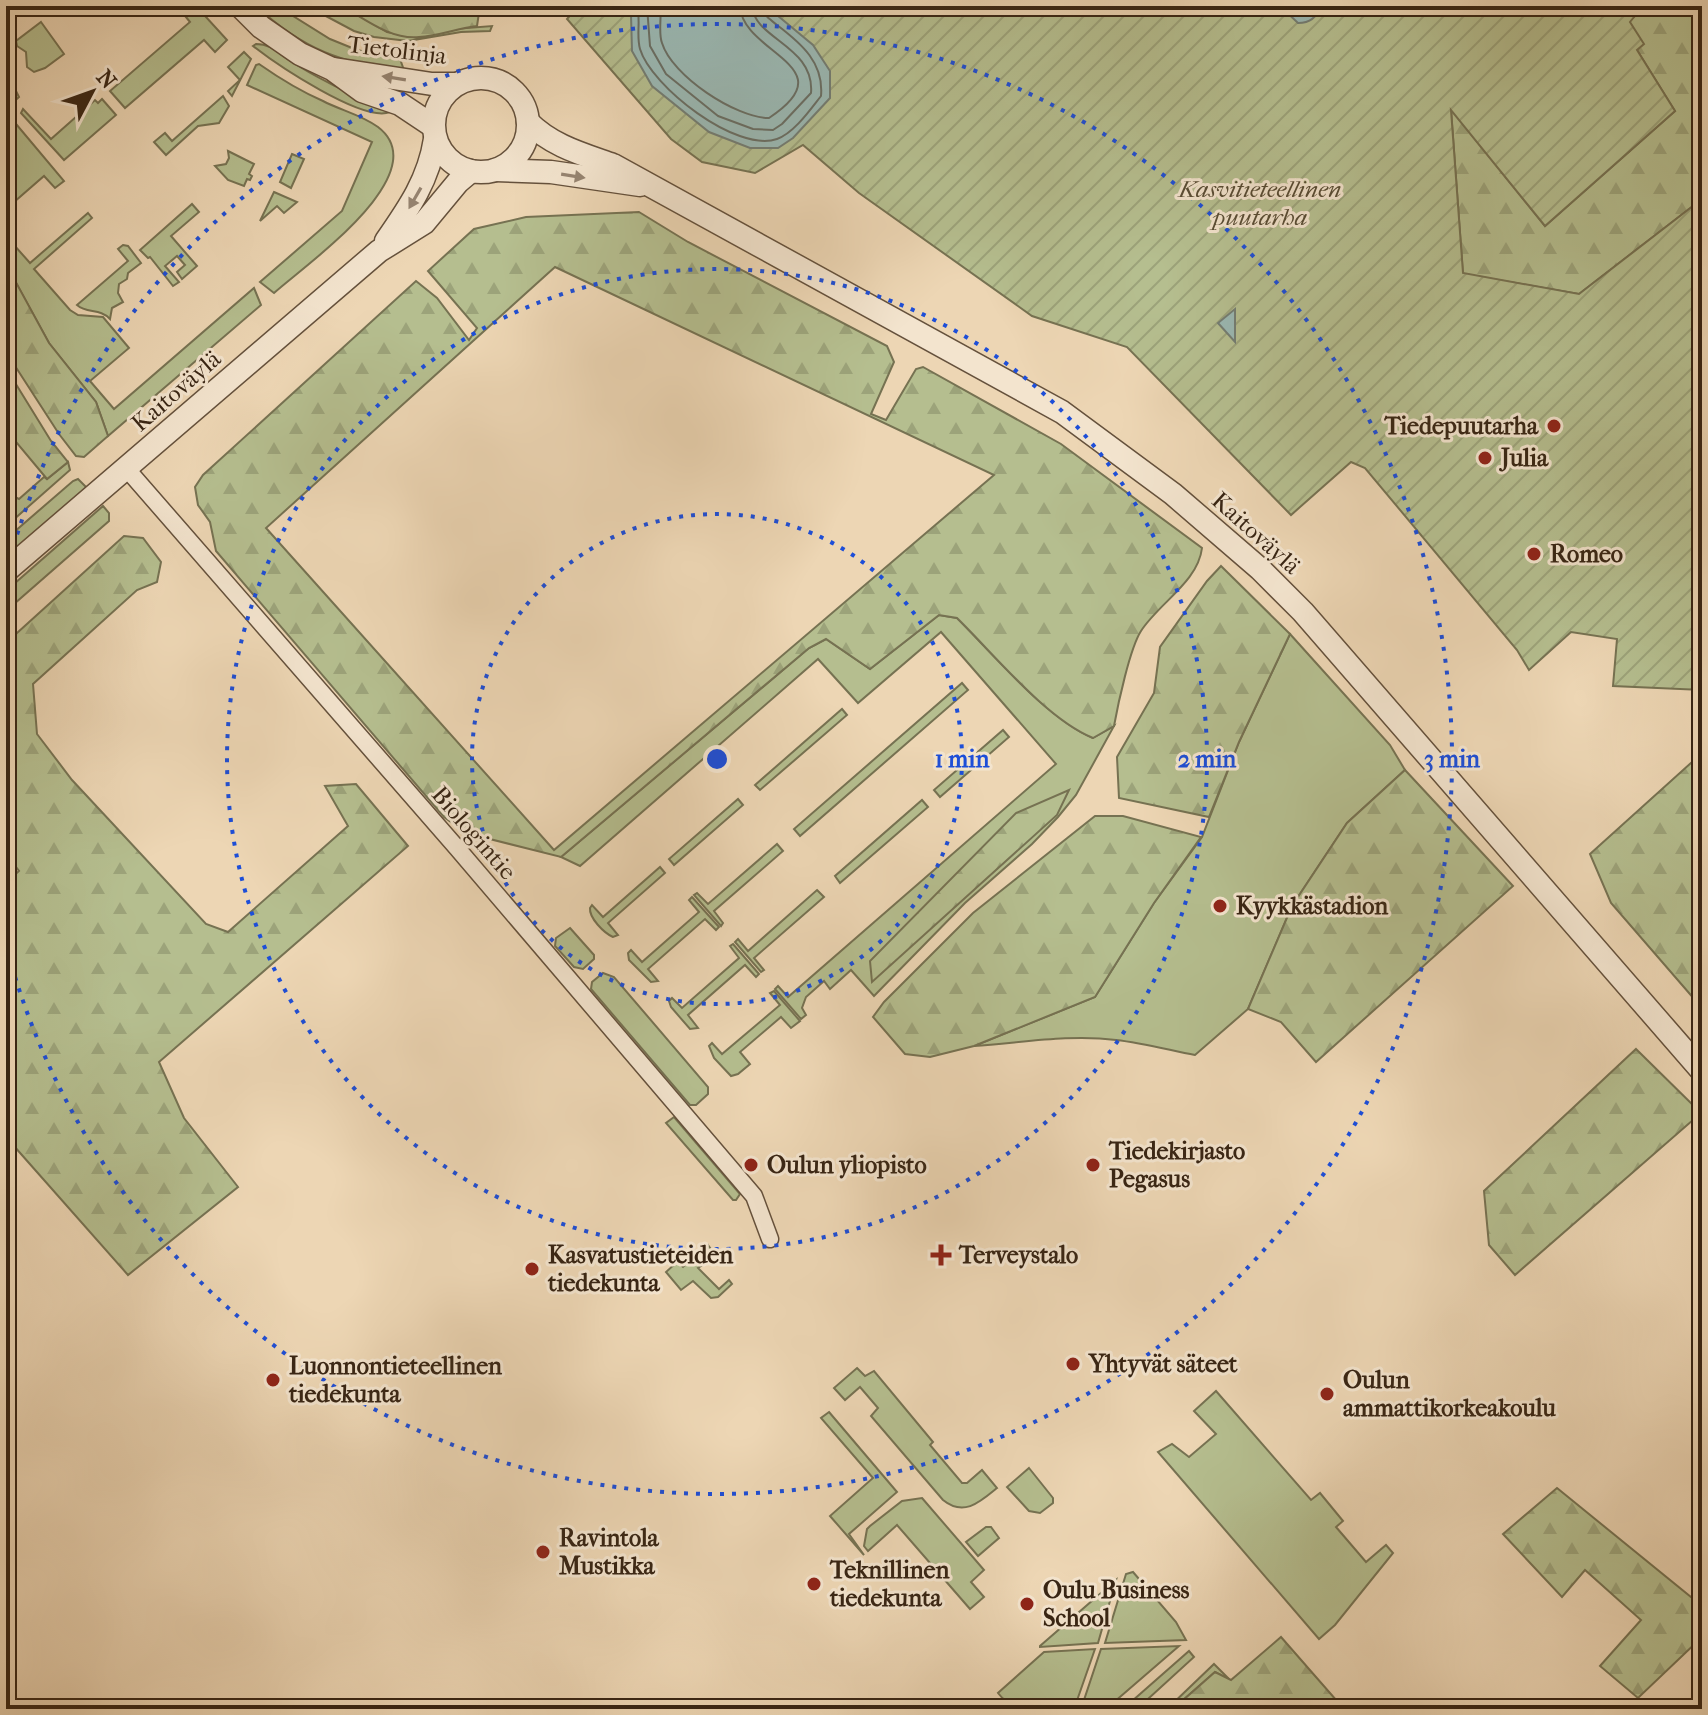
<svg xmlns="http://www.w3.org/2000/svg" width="1708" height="1715" font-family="'IM FELL French Canon',serif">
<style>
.green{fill:#b5be8f;stroke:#767252;stroke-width:2}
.forest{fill:url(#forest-firs);stroke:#767252;stroke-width:2;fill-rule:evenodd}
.garden{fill:url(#garden-furrows);stroke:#767252;stroke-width:2}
.water{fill:#9ab8b3;stroke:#737d73;stroke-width:2}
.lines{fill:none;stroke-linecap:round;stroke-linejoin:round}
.shore{stroke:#696e64;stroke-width:2}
.minor-casing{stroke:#65513c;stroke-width:19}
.tertiary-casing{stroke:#65513c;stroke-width:25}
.minor{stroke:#f3e4ce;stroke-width:16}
.tertiary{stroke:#f3e4ce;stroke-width:22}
.oneway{fill:#968471}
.ring{fill:none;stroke:#1d4ed8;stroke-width:4;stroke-dasharray:4 8}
.poi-dot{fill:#8f2418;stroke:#f3e4ce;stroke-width:3}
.labels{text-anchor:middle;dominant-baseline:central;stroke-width:6;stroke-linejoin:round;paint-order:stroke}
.street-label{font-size:24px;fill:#382514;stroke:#f3e4ce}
.park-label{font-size:24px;font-style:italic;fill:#574b33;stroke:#f3e4ce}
.poi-label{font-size:24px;font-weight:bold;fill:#382514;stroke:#f3e4ce;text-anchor:start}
.centre{fill:#1d4ed8;stroke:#f3e4ce;stroke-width:4}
.ring-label{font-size:24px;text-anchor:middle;font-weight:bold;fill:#1d4ed8;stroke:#f3e4ce;stroke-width:6;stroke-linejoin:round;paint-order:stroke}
</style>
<defs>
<pattern id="forest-firs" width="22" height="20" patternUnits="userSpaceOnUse" patternTransform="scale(2)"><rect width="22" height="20" fill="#b5be8f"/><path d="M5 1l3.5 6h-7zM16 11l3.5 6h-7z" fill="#9ca37a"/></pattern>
<pattern id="garden-furrows" width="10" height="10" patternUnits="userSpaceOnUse" patternTransform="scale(2)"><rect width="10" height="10" fill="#b5be8f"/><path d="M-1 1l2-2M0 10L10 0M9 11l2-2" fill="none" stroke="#9ca37a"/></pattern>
</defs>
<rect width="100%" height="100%" fill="#edd6b4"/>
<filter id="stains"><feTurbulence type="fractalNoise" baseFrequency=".0025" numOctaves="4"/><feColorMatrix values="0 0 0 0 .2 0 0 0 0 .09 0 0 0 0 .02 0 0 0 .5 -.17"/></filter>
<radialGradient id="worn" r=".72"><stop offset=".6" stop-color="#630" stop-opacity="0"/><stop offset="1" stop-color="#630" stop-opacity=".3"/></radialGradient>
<g class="green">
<path d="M177,6H196L227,40L215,52L204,40L125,108L110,91L190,22Z"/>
<path d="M256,6H277L330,39L357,50L400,59L405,73C341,62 305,51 256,6Z"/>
<path d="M307,6H342L387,32L418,38L454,29L492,26L490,31L461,32L408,41L374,37L354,31Z"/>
<path d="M41,22L64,54L45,68L34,72L27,67L26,52L17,46L16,41Z"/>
<path d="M256,44C271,44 278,53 289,60C321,81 356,96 390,112C363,123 276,64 253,46Z"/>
<path d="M244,52L251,59L232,96L228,91L240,80L228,67Z"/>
<path d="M259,64C279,78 300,91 323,101C340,110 362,115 378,127C438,173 305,265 274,293L260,282L342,211L372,142L247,85L256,65Z"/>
<path d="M13,85L19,97L9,106L11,118L64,181L55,188L44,176L6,209V89Z"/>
<path d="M223,96L229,106L219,123L198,126L166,155L154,142L165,133L172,141Z"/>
<path d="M102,99L116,115L64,160L21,113L23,109L51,139L95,100L98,103Z"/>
<path d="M228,151L254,164L249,174L252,176L250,180L247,179L244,186L228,180L215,166L226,164L229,158Z"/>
<path d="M292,154L304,159L291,188L280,182Z"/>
<path d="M274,192L297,202L284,213L277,206L260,221Z"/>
<path d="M192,204L199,212L171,236L197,266L182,279L177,272L185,265L177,256L165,266L179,282L173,286L150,257L148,258L140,250Z"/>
<path d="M88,213L92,218L34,269L70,310L78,315L103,317L129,348L90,381L114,409L254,288L261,305L108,436L96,402L49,343L6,265V236L30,263Z"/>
<path d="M123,245L128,246L141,263L128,273L127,279L119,284L118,293L123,302L112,308L110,319C100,308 87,314 77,305L128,261L118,249Z"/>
<path d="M68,462L70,470L12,521L7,522L6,499L11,495L19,499L44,477L47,479Z"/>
<path d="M78,479L87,488L6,559V539L73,481Z"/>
<path d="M103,506L109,513V521L6,611V591Z"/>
<path d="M939,615L957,618C993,654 1047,719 1093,738L1114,726L1076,795L1058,817L1032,844L965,903L874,996L851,970L830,989L824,981L806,997L802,1008L806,1015L801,1019L775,989L778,986L788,997L1056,764L941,632L858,703L818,659L580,866L561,857L809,648L826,639L870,669Z"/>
<path d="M1290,634L1390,745L1405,770L1347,823L1292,906L1248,1009L1195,1055C1169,1050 1143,1043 1116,1040C1069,1034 1021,1043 974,1046L1095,997L1154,903L1202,837L1239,742Z"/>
<path d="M962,683L968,690L800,836L794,829Z"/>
<path d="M842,709L847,715L760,790L755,785Z"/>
<path d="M1003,730L1009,737L940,797L934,790Z"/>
<path d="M738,799L743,805L674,865L669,859Z"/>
<path d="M922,800L928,807L840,883L835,876Z"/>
<path d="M777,844L783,851L714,911L723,923L721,926L694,895L697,893L708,904Z"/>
<path d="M660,867L665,873L608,923L618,935L613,937C604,933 589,918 590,908L592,905L603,917Z"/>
<path d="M817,890L824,897L754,958L764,970L761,972L735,942L738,939L748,951Z"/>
<path d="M692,897L719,927L716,930L705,919L648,969L658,981L651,982L629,960L628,953L631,950L642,962L699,912L689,900Z"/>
<path d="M570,928L594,955V959L583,969L574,967L555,946L556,938Z"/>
<path d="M733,944L759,974L756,977L745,965L688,1015L698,1028L690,1029L671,1007L669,1001L672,998L682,1008L739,958L730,946Z"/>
<path d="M603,973L614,977L708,1087V1094L696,1105H690L591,989L592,982Z"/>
<path d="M774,991L800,1021L791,1028L781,1017L740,1052L750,1064L738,1074L731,1076L714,1058L709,1046L712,1043L722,1054L780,1005L770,993Z"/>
<path d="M674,1117L740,1194L736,1200H733L666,1123Z"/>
<path d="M708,1245L716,1256L698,1268L719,1289L729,1280L732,1284L718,1297L711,1298L693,1281L681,1290L666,1272L677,1262L683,1267Z"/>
<path d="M857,1368L865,1376L874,1371L933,1442L930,1445L962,1483H967L982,1470L997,1488C980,1502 964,1517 943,1500L871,1416L878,1408L860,1387L845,1400L834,1388Z"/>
<path d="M1216,1391L1311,1500L1320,1493L1343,1521L1336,1527L1366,1562L1386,1545L1393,1553L1335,1625L1319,1639L1158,1452L1172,1444L1189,1457L1216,1434L1194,1411Z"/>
<path d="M829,1412L897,1492L849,1534L864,1555L830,1516L873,1478L821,1418Z"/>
<path d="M1029,1468L1053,1498V1503L1040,1513L1029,1511L1007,1487Z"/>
<path d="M922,1498L984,1570L971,1582L984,1597L970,1609L897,1525L868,1551L864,1546L867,1529L870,1526L902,1501Z"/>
<path d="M986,1527H991L999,1538L978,1556L966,1542Z"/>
<path d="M1133,1572L1176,1622L1186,1640L1105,1643L1126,1574Z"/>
<path d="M1116,1580L1098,1643L1040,1647V1646Z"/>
<path d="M1179,1646L1106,1709H1081L1101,1649Z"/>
<path d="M1095,1649L1074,1709C1049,1709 1014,1715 998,1693L1044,1652Z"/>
<path d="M1189,1651L1194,1657L1137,1709H1123Z"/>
<path d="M1214,1664L1230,1680L1215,1672L1173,1709H1167Z"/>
</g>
<g class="forest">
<path d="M342,6H480L477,26C458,28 439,36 419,37C391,40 365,19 342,6Z"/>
<path d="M1628,6H1702V199L1579,294L1463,274L1451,109L1545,226L1675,111L1637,50L1629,21L1634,17Z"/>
<path d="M639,212L688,242L887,346L894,362L871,414L886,420L916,369L923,367L1061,444L1202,548C1198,582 1159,603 1141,631C1130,648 1118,704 1114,726L1093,738C1046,719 994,654 957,618L939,615L870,669L826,639L809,648L561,857L466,833L444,817L216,551L210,522L198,505L195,487L203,475L416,281L437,298L469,340L477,328L428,271L474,229L526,217ZM555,267L994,475L554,850L266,528Z"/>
<path d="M6,264L49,343L96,402L108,436L84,457L76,456L59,434L6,352Z"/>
<path d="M6,368L51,441L68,462L47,479L6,430Z"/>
<path d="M124,536L143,538L161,562L157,582L137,590L33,684L37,734L72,780L206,924L228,932L348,826L325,786L356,784L408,846L159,1062L184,1118L238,1187L128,1275L6,1137V883L19,871L6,854V643Z"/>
<path d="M1221,566L1290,634L1239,742L1209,817L1119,798L1117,757L1154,693L1160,647L1207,581Z"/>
<path d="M1702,753V1008L1611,903L1590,854Z"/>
<path d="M1405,770L1513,886L1316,1062L1281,1022L1248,1009L1292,906L1347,823Z"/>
<path d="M1069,790L1057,815L872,982L870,961L1016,813Z"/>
<path d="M1095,816H1123L1201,837L1154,903L1095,997L974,1046L930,1057L905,1054L873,1017L884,1002L973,913Z"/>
<path d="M1636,1049L1701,1113L1515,1275L1489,1245L1484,1191Z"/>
<path d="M1557,1488L1702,1606V1637L1638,1698L1600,1666L1641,1620L1585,1570L1562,1597L1503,1534Z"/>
<path d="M1281,1637L1344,1709H1173L1215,1672L1231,1680Z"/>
</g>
<path class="garden" d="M578,6H1628L1634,17L1630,22L1644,44L1637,50L1675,111L1545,226L1451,110L1463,273L1579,294L1702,199V690L1613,686L1617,639L1571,632L1529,670L1517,650L1365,468L1351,462L1291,515L1127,347L1032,316L859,193L803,145L755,173L702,162L671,139L567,19Z"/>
<g class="water">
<path d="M628,6H766L813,45L830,71V98L793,138L778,148H750L709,132L652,86L632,51L631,15Z"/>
<path d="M1280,6H1320C1317,18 1309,23 1298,23Z"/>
<path d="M1235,309V342L1218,323Z"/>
</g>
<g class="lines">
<g class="shore">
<path d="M637,6C641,20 636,35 640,49C651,86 736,153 777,139C794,133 810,110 821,96C824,63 802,44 777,25C770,19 763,16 762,6"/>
<path d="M647,6L650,46L666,74L718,116L753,129L773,130L782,124L811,93C815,46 754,39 752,6"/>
<path d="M660,6C662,18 658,32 662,43C672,76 736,118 769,118C848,66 742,54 740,6"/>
</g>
<defs>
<g id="minor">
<path d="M126,468L457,848L754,1196L770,1239"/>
<path d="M1693,1709L1702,1701"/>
</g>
<g id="tertiary">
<path d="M240,6L261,27L300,54L332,69L362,91L400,104L433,126"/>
<path d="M334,69L432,84H456"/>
<circle cx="481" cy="125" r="47"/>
<path d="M528,122C552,146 582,154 613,165L1062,412L1173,494L1260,569L1303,612L1702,1071"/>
<path d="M496,170L551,172L640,185"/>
<path d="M386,241C409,208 429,179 435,139"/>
<path d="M6,571L379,251L424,223L458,182L471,171"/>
</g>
</defs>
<use href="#minor" class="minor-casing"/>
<use href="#tertiary" class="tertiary-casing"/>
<use href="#minor" class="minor"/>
<use href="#tertiary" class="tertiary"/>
</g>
<defs><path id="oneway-solid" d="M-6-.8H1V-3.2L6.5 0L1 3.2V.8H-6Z" transform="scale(2)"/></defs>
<g class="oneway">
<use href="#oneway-solid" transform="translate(394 78) rotate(-171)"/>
<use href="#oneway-solid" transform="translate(573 176) rotate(9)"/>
<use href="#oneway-solid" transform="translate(415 198) rotate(120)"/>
</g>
<g class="ring">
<circle cx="717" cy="759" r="245"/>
<circle cx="717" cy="759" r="490"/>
<path d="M7 569A735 735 0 1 1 7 949"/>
</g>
<g class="poi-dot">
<circle cx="1554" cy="426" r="8"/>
<circle cx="1485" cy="458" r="8"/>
<circle cx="1534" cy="554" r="8"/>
<circle cx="1220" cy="906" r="8"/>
<circle cx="751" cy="1165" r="8"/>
<circle cx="1093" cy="1165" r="8"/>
<path d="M937 1243h8v8h8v8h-8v8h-8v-8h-8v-8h8z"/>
<circle cx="532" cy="1269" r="8"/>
<circle cx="1073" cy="1364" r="8"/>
<circle cx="273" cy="1380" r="8"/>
<circle cx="1327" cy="1394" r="8"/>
<circle cx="543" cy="1552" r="8"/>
<circle cx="814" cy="1584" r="8"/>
<circle cx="1027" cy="1604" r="8"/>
</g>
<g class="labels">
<g class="street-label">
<text transform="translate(397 50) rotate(7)">Tietolinja</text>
<text transform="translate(176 391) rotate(-41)">Kaitoväylä</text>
<text transform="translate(1256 533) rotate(42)">Kaitoväylä</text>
<text transform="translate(474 833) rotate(49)">Biologintie</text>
</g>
<g class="park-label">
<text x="1260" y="189">Kasvitieteellinen<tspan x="1260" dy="28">puutarha</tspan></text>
</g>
<g class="poi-label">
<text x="1538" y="426" text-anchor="end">Tiedepuutarha</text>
<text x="1501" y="458">Julia</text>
<text x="1550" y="554">Romeo</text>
<text x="1236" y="906">Kyykkästadion</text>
<text x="1109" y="1151">Tiedekirjasto<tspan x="1109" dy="28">Pegasus</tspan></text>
<text x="767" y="1165">Oulun yliopisto</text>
<text x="548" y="1255">Kasvatustieteiden<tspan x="548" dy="28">tiedekunta</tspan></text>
<text x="959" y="1255">Terveystalo</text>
<text x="1089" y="1364">Yhtyvät säteet</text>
<text x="289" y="1366">Luonnontieteellinen<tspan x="289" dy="28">tiedekunta</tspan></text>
<text x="1343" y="1380">Oulun<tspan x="1343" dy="28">ammattikorkeakoulu</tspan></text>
<text x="559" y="1538">Ravintola<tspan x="559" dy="28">Mustikka</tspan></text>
<text x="830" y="1570">Teknillinen<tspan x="830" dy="28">tiedekunta</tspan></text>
<text x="1043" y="1590">Oulu Business<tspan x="1043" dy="28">School</tspan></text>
</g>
</g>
<circle cx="717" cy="759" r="12" class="centre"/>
<g class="ring-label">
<text x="962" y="767">1 min</text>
<text x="1207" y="767">2 min</text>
<text x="1452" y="767">3 min</text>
</g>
<rect width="1708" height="1715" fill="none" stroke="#edd6b4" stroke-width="32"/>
<rect x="8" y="8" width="1692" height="1699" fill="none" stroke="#382514" stroke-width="4"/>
<rect x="16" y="16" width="1676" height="1683" fill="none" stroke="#382514" stroke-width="2"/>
<g transform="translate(92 92) rotate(49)" stroke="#f3e4ce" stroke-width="6" paint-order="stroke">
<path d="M0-6L14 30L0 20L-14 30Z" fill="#382514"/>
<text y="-12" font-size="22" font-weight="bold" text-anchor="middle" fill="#382514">N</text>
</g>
<rect width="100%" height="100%" filter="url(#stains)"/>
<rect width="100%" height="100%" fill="url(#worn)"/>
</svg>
